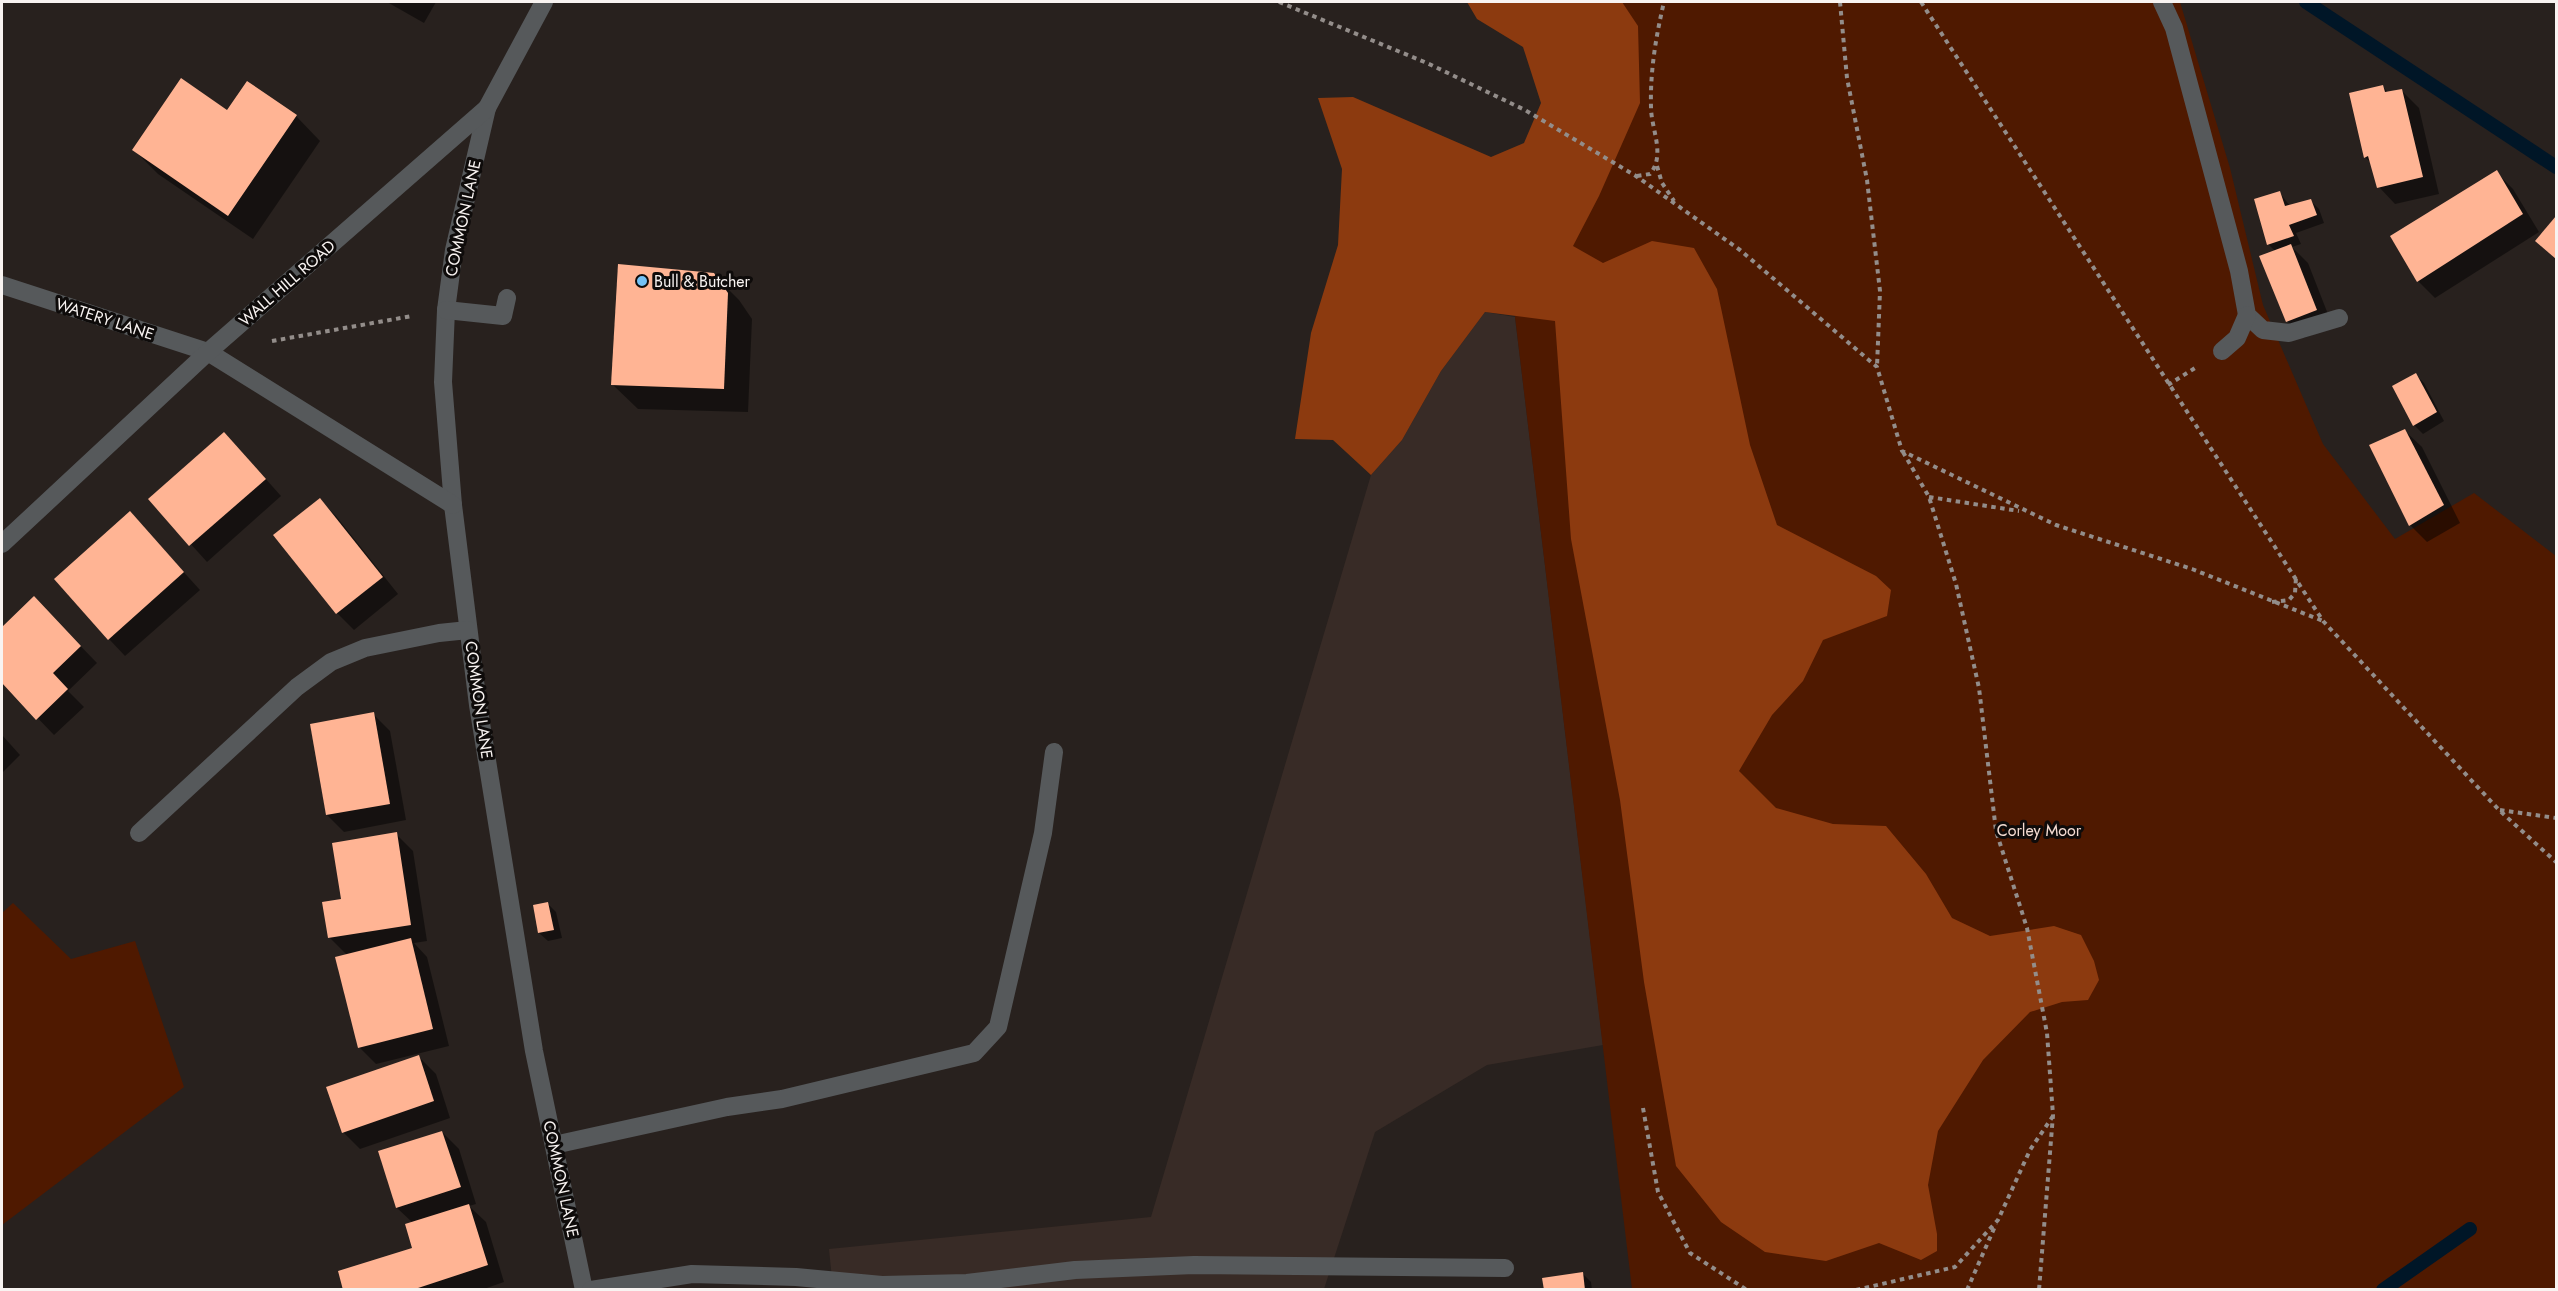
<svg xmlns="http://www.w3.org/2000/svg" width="2558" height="1291" font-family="Jost,sans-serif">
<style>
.built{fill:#382b26}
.green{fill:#4f1900}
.forest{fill:#8c3a0f}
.shadow{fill:#0007}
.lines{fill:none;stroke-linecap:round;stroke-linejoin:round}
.stream{stroke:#001627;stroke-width:14}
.building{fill:#ffb494}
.path{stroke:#938d8a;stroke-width:4;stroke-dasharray:4.5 4.5;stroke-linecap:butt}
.minor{stroke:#56595b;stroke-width:18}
.poi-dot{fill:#73c1f5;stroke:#0e0b0a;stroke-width:2}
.labels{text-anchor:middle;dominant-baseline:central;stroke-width:6;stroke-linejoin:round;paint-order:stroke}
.street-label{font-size:16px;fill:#f8f3f1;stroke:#0e0b0a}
.poi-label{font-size:16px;fill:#f8f3f1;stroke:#0e0b0a;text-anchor:start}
.park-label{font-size:16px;fill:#f4dbd1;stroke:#0e0b0a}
</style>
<rect width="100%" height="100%" fill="#28211e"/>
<path class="built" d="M1485,312L1515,317L1603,1045L1487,1065L1375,1132L1324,1289H833L829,1249L1151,1217L1371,475L1402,440L1441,371Z"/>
<g class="green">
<path d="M1619,2H2180L2230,168L2263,305L2323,444L2395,539L2474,493L2556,556V1289H1632L1515,317Z"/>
<path d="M13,903L71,959L135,941L184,1087L2,1225V913Z"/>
</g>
<path class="forest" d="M1467,2H1622L1638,26L1640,103L1599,196L1573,246L1603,263L1652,241L1694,248L1717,289L1750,445L1777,525L1876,576L1891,590L1887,616L1823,640L1803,681L1772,715L1739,771L1776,808L1833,824L1886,826L1926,874L1952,918L1990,936L2054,926L2081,935L2094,961L2099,980L2088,1000L2062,1002L2030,1012L1983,1060L1938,1131L1928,1185L1937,1234V1251L1921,1260L1879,1243L1826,1261L1765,1252L1721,1222L1676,1166L1644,982L1620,800L1571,539L1555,321L1485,312L1441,371L1402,440L1371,475L1333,440L1295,439L1311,333L1338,245L1342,169L1318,98L1353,97L1491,157L1524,143L1541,103L1523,47L1477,19Z"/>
<g class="shadow">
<path d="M387,2H436L424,23Z"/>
<path d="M2383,87L2389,93L2402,91L2419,108L2439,194L2395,204L2379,187L2372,164L2365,157Z"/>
<path d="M227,112L296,116L320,141L253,239L158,174L134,150Z"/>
<path d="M2496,172L2513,189L2539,232L2435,298L2418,281Z"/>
<path d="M2280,193L2290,206L2310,200L2319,209L2324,223L2296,233L2301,244L2292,247L2308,263L2333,327L2304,338L2288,322L2261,257L2276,252L2268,244Z"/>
<path d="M2556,218V259L2537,241Z"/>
<path d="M714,275L739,300L752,319L748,412L638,409L613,385Z"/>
<path d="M2416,375L2424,383L2444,421L2423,434L2415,426L2394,387Z"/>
<path d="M2405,431L2422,447L2460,523L2427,542L2410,525L2371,446Z"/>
<path d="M240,450L281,496L207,562L150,499Z"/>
<path d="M320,500L336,516L398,594L354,630L337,613Z"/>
<path d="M130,513L200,590L125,656L109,639Z"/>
<path d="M34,598L97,663L68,691L84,707L54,735L2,681V629Z"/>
<path d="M373,714L390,731L406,820L344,832L327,815Z"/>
<path d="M2,735L20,755L2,773Z"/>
<path d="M396,834L413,851L427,941L414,943L427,957L449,1046L376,1064L359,1047L347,955L329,937L343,901Z"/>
<path d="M548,904L556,912L562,938L548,941L539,933Z"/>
<path d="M419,1057L436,1074L450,1118L360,1149L343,1132Z"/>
<path d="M442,1132L459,1149L476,1204L469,1206L486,1222L504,1282L481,1290H345L414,1249L413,1223L397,1208Z"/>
<path d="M1583,1274L1591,1282L1592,1290H1545Z"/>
</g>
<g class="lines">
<g class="stream">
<path d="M2306,2L2556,167"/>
<path d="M2383,1290L2470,1229"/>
</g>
</g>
<g class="building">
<path d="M181,78L227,110L247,81L297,115L228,216L132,150Z"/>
<path d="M2383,85L2385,92L2402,89L2423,177L2377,188L2368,156L2364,158L2349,93Z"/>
<path d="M2497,170L2523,214L2417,282L2390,236Z"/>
<path d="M2280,191L2285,206L2311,199L2317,215L2289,225L2294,236L2267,245L2254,199Z"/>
<path d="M2556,216V259L2535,241Z"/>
<path d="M2291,244L2317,310L2286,322L2259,256Z"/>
<path d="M618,264L714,273L728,293L724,389L611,385Z"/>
<path d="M2416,373L2437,412L2413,426L2392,386Z"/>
<path d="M2405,429L2444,505L2409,526L2369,445Z"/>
<path d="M224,432L266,479L189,546L148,499Z"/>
<path d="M320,498L383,577L336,614L273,535Z"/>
<path d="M130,511L184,572L108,640L54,579Z"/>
<path d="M34,596L81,646L53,673L68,689L36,720L2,683V627Z"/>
<path d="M374,712L390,804L326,815L310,724Z"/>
<path d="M397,832L411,925L328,938L322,902L341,899L332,843Z"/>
<path d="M548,902L554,930L538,933L533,905Z"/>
<path d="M411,938L433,1029L358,1048L335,957Z"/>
<path d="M419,1055L434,1101L342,1133L326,1087Z"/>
<path d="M442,1131L461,1187L396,1208L378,1151Z"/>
<path d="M469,1204L488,1265L412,1290H343L338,1271L412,1248L405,1224Z"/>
<path d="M1583,1272L1585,1290H1544L1542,1278Z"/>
</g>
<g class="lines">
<g class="path">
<path d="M1279,2L1427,63L1525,110L1636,176L1740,250L1877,367L1902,451L2056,525L2192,569L2323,621"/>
<path d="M1840,2L1847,78L1867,180L1880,291L1877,367"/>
<path d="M1921,2L2323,621L2499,810L2556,862"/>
<path d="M1657,166L1662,183L1674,201"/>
<path d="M1637,176L1650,174C1666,155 1651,129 1651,107C1650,71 1656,36 1664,2"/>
<path d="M272,341L412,316"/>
<path d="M2168,385L2195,368"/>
<path d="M1903,452L1929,497L1956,584L1979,688L1996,831L2027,928L2047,1033L2053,1115L2039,1290"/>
<path d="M1929,497L2019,511"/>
<path d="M2272,602L2289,600L2295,593L2296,577"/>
<path d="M2500,810L2556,818"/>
<path d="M1643,1108L1658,1192L1690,1253L1747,1290"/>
<path d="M1856,1290L1955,1267L1998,1220L2030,1150L2053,1116"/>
<path d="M1967,1290L1996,1224"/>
</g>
<g class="minor">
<path d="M2162,2L2174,28L2239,271L2247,315L2263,330L2289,333L2339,318"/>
<path d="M487,108L454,250L446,310L443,382L453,505L478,705L534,1051L584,1290"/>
<path d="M2,285L208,352L453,505"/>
<path d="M446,310L503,316L507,298"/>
<path d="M2222,351L2237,338L2247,315"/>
<path d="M2,544L208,352L487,108L544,2"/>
<path d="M139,833L297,687L331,662L365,648L439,633L468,630"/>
<path d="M554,1145L727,1107L782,1099L974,1053L998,1027L1043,833L1054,752"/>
<path d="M591,1290L692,1274L796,1277L882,1285L967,1283L1075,1270L1194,1265L1505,1268"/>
</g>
</g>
<circle class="poi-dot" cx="642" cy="281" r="6"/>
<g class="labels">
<g class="street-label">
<text transform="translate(463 218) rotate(-78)">COMMON LANE</text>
<text transform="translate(287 283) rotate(-41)">WALL HILL ROAD</text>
<text transform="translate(105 319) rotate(18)">WATERY LANE</text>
<text transform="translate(479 700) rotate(82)">COMMON LANE</text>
<text transform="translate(561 1179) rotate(78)">COMMON LANE</text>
</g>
<g class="poi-label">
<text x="654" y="281">Bull &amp; Butcher</text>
</g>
<g class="park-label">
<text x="2039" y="830">Corley Moor</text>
</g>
</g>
<rect width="2558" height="1291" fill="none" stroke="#f8f3f1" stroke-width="6"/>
</svg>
